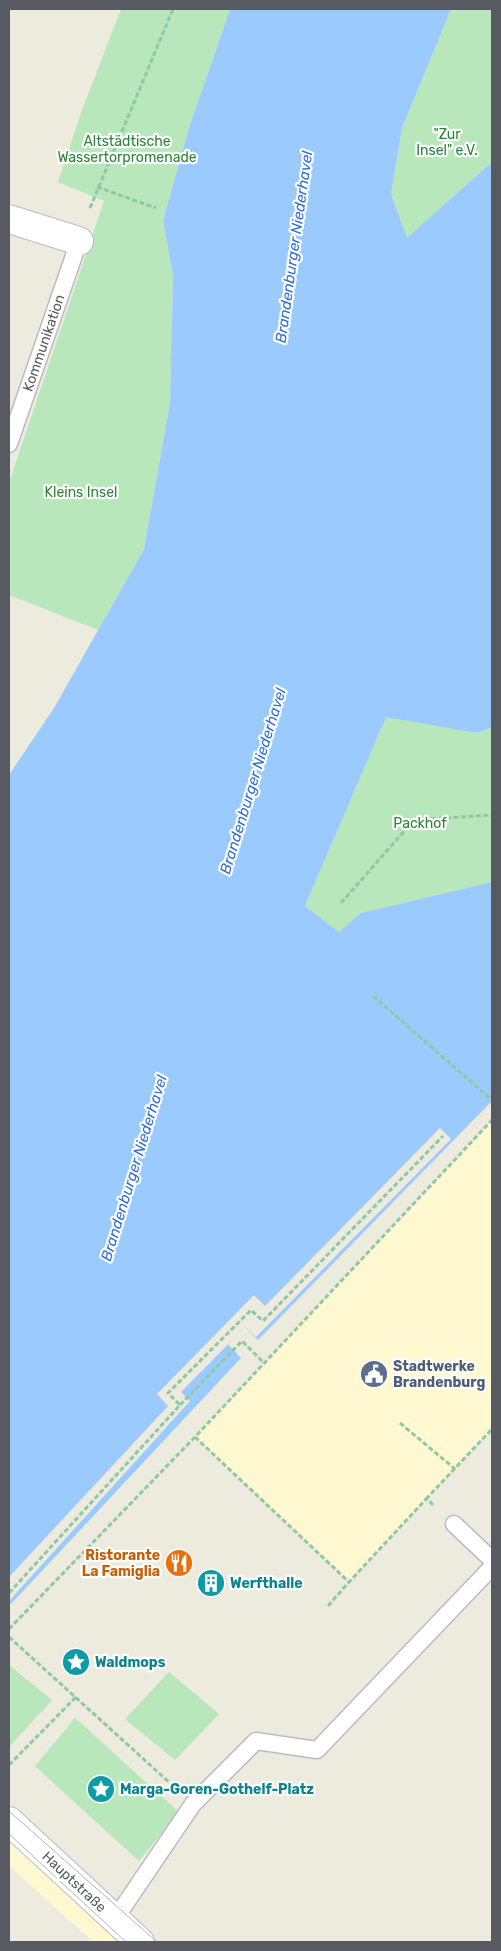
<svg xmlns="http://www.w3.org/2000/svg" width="501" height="1951" font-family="Rubik,sans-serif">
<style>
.commercial{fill:#fff8d0}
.green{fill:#b7e7bb}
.water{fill:#9bcaff}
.pier{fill:#edebde}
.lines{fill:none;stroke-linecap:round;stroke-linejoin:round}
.lane-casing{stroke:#b9bbc2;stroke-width:19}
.street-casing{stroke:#b9bbc2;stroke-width:30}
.path{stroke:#90c8a5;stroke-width:3;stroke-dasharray:5 2.5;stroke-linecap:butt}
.lane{stroke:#fff;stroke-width:16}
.street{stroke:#fff;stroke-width:28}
.tram{stroke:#b5b6b6;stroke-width:1}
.labels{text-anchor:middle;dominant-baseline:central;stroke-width:4.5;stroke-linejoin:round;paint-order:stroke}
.park-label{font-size:14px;fill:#2c8438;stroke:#fff}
.street-label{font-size:14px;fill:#575b61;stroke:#fff}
.service-label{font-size:14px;font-weight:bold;fill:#4e5e75;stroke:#fff;text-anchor:start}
.food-label{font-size:14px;font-weight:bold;fill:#c56008;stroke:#fff;text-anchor:end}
.culture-label{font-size:14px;font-weight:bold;fill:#0d838f;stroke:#fff;text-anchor:start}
.water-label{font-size:15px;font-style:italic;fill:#3470cd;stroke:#fff}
</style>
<rect width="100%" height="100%" fill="#edebde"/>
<g class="commercial">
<path d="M492,1120V1429L349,1582L195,1437Z"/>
<path d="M9,1816L146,1942H94L54,1907L9,1865Z"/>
</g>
<g class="green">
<path d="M121,9H230L189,128L163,219L173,275L170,403L144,549L98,630L9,595V483L104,201L58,182L81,113Z"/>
<path d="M451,9H492V162L407,239L391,194L402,128Z"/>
<path d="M386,716L477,733L492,727V882L362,913L339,932L305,906Z"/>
<path d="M9,1665L52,1700L9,1747Z"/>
<path d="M169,1672L219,1714L175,1760L125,1719Z"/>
<path d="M75,1718L179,1812L139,1861L35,1766Z"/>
</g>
<path class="water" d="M230,9H451L402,128L391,194L407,238L492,162V727L477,733L386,717L305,906L339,932L361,913L492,882V1101L258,1340L245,1327L228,1344L241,1358L9,1606V775L54,708L144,549L170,403L173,275L163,220L189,128Z"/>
<path class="pier" d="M440,1128L451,1139L256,1337L245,1327L181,1392L190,1401L9,1601V1577L168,1406L157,1394L254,1295L265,1306Z"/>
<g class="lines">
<defs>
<g id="lane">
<path d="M9,444L79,241"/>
<path d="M454,1524L492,1560"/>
<path d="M115,1919L193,1804L256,1741L317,1750L492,1567"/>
</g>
<g id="street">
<path d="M9,219L79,241"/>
<path d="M9,1821L140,1942"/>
</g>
</defs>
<use href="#lane" class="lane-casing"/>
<use href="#street" class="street-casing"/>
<g class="path">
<path d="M97,187L156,208"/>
<path d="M90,208L173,9"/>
<path d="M341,903L414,820L492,815"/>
<path d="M373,996L492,1100"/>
<path d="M180,1405L242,1341L264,1363"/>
<path d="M400,1423L455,1469"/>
<path d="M195,1437L349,1582L427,1498"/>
<path d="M433,1505L427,1498L492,1429"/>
<path d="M9,1593L180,1405L168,1393L251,1310L263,1321L443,1136"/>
<path d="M328,1606L349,1582"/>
<path d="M9,1629L195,1437L492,1120"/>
<path d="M9,1637L171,1784"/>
<path d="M9,1765L76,1697"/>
</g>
<use href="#lane" class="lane"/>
<use href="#street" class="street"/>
<g class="tram">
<path d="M9,1811L157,1942"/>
<path d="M9,1834L126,1942"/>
</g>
</g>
<defs>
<symbol id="civic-disc" viewBox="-11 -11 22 22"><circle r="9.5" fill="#5c6f8a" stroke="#fff"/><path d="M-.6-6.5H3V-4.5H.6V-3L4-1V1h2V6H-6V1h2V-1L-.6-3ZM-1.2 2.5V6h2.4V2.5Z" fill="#fff"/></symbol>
<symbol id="restaurant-disc" viewBox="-11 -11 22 22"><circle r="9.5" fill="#e8710a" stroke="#fff"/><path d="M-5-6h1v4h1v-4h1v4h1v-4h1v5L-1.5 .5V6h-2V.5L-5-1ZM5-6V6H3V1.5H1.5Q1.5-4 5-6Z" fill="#fff"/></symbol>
<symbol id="building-disc" viewBox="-11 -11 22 22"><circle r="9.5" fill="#0f9aa8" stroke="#fff"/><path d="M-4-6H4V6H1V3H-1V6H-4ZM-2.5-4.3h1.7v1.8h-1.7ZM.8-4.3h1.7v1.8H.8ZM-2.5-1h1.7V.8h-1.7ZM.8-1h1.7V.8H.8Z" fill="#fff"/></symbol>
<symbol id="sight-disc" viewBox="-11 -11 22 22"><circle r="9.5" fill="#0f9aa8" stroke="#fff"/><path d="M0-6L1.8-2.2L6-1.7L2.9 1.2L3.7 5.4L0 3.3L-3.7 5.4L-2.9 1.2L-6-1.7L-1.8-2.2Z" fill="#fff"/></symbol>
</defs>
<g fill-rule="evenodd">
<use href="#civic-disc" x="358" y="1358" width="32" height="32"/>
<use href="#restaurant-disc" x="163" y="1547" width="32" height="32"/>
<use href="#building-disc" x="195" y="1567" width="32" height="32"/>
<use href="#sight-disc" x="60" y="1646" width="32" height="32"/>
<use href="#sight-disc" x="85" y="1773" width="32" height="32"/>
</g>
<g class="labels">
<g class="park-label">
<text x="447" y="134">"Zur<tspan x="447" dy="16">Insel" e.V.</tspan></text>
<text x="127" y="141">Altstädtische<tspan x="127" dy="16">Wassertorpromenade</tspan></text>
<text x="81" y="492">Kleins Insel</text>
<text x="420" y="823">Packhof</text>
</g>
<g class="street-label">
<text transform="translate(44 343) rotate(-71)">Kommunikation</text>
<text transform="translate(74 1882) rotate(43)">Hauptstraße</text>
</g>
<g class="service-label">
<text x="393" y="1366">Stadtwerke<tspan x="393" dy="16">Brandenburg</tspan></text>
</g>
<g class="food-label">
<text x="160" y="1555">Ristorante<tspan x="160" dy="16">La Famiglia</tspan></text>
</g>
<g class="culture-label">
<text x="230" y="1583">Werfthalle</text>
<text x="95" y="1662">Waldmops</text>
<text x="120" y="1789">Marga-Goren-Gothelf-Platz</text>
</g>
<g class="water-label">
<text transform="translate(294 247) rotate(-82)">Brandenburger Niederhavel</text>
<text transform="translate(253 781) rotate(-73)">Brandenburger Niederhavel</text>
<text transform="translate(134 1168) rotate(-73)">Brandenburger Niederhavel</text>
</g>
</g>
<rect width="501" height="1951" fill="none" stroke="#575b61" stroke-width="20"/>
</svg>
